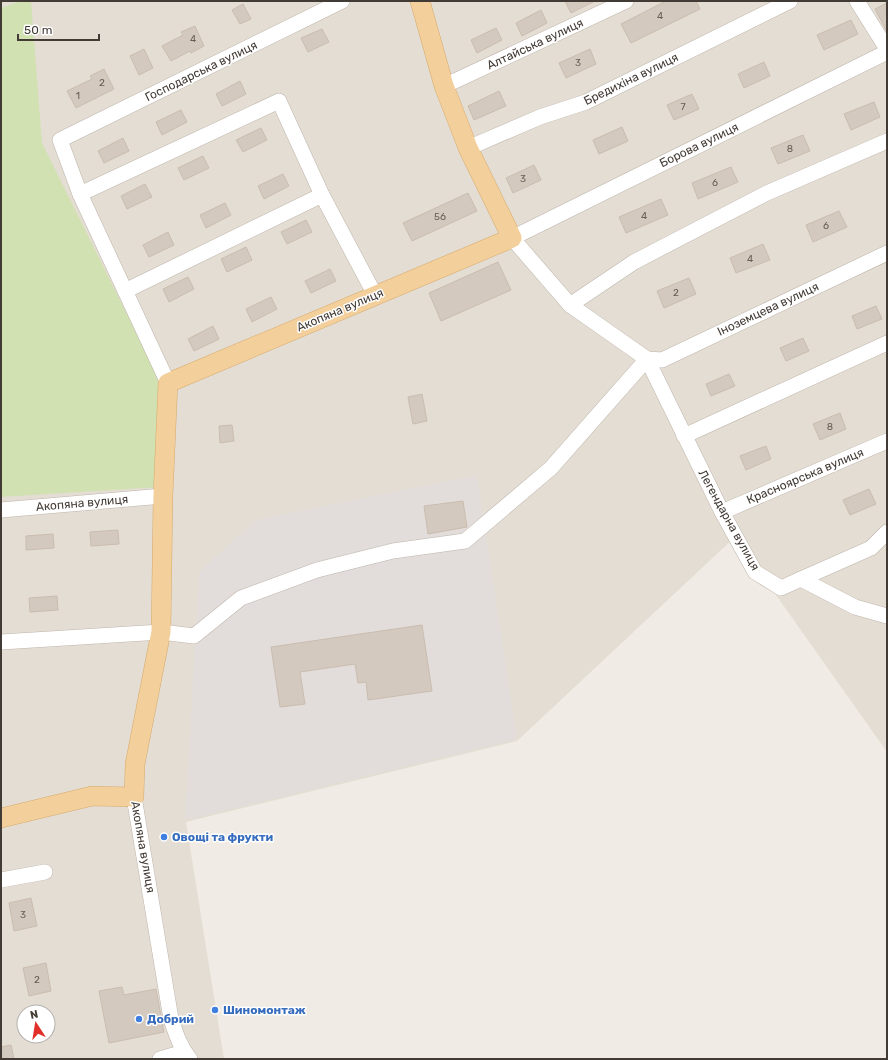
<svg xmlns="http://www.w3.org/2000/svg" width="888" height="1060" font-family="Rubik,sans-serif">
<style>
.residential{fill:#e4ddd3;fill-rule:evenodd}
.industrial{fill:#e2ddda}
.green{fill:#d1e1b1}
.building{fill:#d4c9be;stroke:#cabdaf}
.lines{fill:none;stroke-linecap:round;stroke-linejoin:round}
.minor-casing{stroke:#beb5ab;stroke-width:16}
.major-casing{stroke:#d6aa6d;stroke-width:20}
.minor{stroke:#fff;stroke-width:15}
.major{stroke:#f3cf9b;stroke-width:19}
.shop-dot{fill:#3f7fe0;stroke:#fff;stroke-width:1.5}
.labels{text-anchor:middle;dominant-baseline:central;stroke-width:3;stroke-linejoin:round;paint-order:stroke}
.number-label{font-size:10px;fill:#665e57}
.street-label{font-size:12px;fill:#423b35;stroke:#fff}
.shop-label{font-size:12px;font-weight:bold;fill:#366cbe;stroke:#fff;text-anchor:start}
</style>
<rect width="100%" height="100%" fill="#f0ebe5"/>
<path class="residential" d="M1,1H887V752L735,537L517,741L186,822L224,1059H1ZM24,1012H48V1036H24Z"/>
<path class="industrial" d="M477,475L517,739L185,820L199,572L256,520Z"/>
<path class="green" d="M22,1H31L42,143L160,381L159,487L1,497V8Z"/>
<g class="building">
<path d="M565,1H595L571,13Z"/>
<path d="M666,1H696L700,9L631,43L621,24Z"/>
<path d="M887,3V32L875,9Z"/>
<path d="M243,4L251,19L240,24L232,10Z"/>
<path d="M541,10L547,23L522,36L516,23Z"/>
<path d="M851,20L858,34L824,50L817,35Z"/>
<path d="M195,26L204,46L191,53L190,51L171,61L162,46L183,35L181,32Z"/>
<path d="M496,28L502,40L477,53L471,40Z"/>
<path d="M322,29L329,42L308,52L301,38Z"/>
<path d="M144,49L153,68L139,75L130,56Z"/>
<path d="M590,49L596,64L566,78L559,63Z"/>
<path d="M764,62L770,76L744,88L738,74Z"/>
<path d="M104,69L114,89L76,108L67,91L92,79L90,76Z"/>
<path d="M240,81L246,94L222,106L216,94Z"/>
<path d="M499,91L506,106L474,120L468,106Z"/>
<path d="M692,94L699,109L674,120L667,105Z"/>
<path d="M874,102L880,117L851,130L844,114Z"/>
<path d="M181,110L187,122L162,135L156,122Z"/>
<path d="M622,127L628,141L599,154L593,140Z"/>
<path d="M261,128L267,140L243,152L236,140Z"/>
<path d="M803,135L810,151L778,164L771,148Z"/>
<path d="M123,138L129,151L104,163L98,151Z"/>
<path d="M203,156L209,168L184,180L178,168Z"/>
<path d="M534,165L541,180L513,193L506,178Z"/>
<path d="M731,167L738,182L698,199L692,183Z"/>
<path d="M283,174L289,186L264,199L258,186Z"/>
<path d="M145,184L152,197L127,209L121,196Z"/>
<path d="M468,193L477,211L412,241L403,223Z"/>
<path d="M661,199L668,215L626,233L619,217Z"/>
<path d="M225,203L231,215L206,228L200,215Z"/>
<path d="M839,211L847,227L813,242L806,225Z"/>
<path d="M306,220L312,232L287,244L281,232Z"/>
<path d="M168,232L174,245L149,257L143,245Z"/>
<path d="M763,244L770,260L736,273L730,258Z"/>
<path d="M246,247L252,260L227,272L221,259Z"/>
<path d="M498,262L511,290L441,321L429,293Z"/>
<path d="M330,269L336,281L311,293L305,281Z"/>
<path d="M188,277L194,289L169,302L163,289Z"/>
<path d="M689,278L696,294L664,308L657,291Z"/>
<path d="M271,297L277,309L252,322L246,309Z"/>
<path d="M876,306L882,319L857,329L852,316Z"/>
<path d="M213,326L219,339L194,351L188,339Z"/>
<path d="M803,338L809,351L786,361L780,348Z"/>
<path d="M729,374L735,386L711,396L706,384Z"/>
<path d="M422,394L427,421L413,424L408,397Z"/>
<path d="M840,413L846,429L820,440L813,424Z"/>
<path d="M232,425L234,441L220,443L219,426Z"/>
<path d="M766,446L771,459L746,470L740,456Z"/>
<path d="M869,489L876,504L850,515L843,500Z"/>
<path d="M463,501L467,527L428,534L424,506Z"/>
<path d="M118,530L119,544L91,546L90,532Z"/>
<path d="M53,534L54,548L26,550V536Z"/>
<path d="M57,596L58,610L30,612L29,598Z"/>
<path d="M422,625L432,691L368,700L366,682L358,683L355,664L300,672L305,704L280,707L271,647Z"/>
<path d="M31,898L37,926L14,931L9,903Z"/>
<path d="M46,963L51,991L29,996L23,968Z"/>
<path d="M122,987L124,995L156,989L164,1032L109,1043L99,991Z"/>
<path d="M11,1045L14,1059H1V1047Z"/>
</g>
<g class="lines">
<defs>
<g id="minor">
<path d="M857,1L887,49"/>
<path d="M444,86L626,1"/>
<path d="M468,148L540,117L586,102L790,1"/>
<path d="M80,194L279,101L322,195L375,295"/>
<path d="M125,291L322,195"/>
<path d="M570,305L634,262L767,193L887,141"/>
<path d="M647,359L570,305L512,238L887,52"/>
<path d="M647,359L722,512L755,572L781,588L801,579L855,607L887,616"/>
<path d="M647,359L662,360L887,253"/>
<path d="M168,383L80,194L60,140L342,1"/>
<path d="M684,436L887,343"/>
<path d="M1,510L163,496"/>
<path d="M722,512L887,441"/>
<path d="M801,579L871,548L887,532"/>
<path d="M1,642L161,632L194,636L241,598L317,570L393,551L465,541L551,468L647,359"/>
<path d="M134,797L171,1019C176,1034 180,1047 190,1059"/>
<path d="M1,880L45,872"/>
<path d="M160,1059L184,1052"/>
</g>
<path id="major" d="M1,818L92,796L134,797L135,764L161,632L163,496L168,383L512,238L468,148L444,86L420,1"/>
</defs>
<use href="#minor" class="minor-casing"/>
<use href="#major" class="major-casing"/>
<use href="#minor" class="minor"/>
<use href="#major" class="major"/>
</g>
<g class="shop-dot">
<circle cx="164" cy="837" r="4"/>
<circle cx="215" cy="1010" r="4"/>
<circle cx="139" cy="1019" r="4"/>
</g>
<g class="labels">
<g class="number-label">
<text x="660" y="16">4</text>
<text x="193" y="39">4</text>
<text x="578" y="63">3</text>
<text x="102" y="83">2</text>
<text x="78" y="96">1</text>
<text x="683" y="107">7</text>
<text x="790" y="149">8</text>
<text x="523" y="179">3</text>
<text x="715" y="183">6</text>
<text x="644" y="216">4</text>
<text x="440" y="217">56</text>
<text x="826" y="226">6</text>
<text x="750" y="259">4</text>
<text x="676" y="293">2</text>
<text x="830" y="427">8</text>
<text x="23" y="915">3</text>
<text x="37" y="980">2</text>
</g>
<g class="street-label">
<text transform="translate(535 44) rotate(-25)">Алтайська вулиця</text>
<text transform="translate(201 71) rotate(-26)">Господарська вулиця</text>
<text transform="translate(631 79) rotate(-26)">Бредихіна вулиця</text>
<text transform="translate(699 145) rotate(-26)">Борова вулиця</text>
<text transform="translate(768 309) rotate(-25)">Іноземцева вулиця</text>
<text transform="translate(340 310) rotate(-23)">Акопяна вулиця</text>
<text transform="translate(805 476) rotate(-23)">Красноярська вулиця</text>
<text transform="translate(82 503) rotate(-5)">Акопяна вулиця</text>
<text transform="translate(729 520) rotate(61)">Легендарна вулиця</text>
<text transform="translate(143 847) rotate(80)">Акопяна вулиця</text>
</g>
<g class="shop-label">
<text x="172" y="837">Овощі та фрукти</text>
<text x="223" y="1010">Шиномонтаж</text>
<text x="147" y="1019">Добрий</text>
</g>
</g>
<rect width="888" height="1060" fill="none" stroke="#423b35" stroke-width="4"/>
<g transform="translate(36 1024) rotate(348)"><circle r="19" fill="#ffffff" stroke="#b3b1ae"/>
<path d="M0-3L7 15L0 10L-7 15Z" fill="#e32f29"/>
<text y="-6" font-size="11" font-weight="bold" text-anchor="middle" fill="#423b35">N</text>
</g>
<path d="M18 34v6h81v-6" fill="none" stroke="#423b35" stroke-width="2"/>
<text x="24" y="34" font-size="12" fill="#423b35" stroke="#ffffff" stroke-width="3" paint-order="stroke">50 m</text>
</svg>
